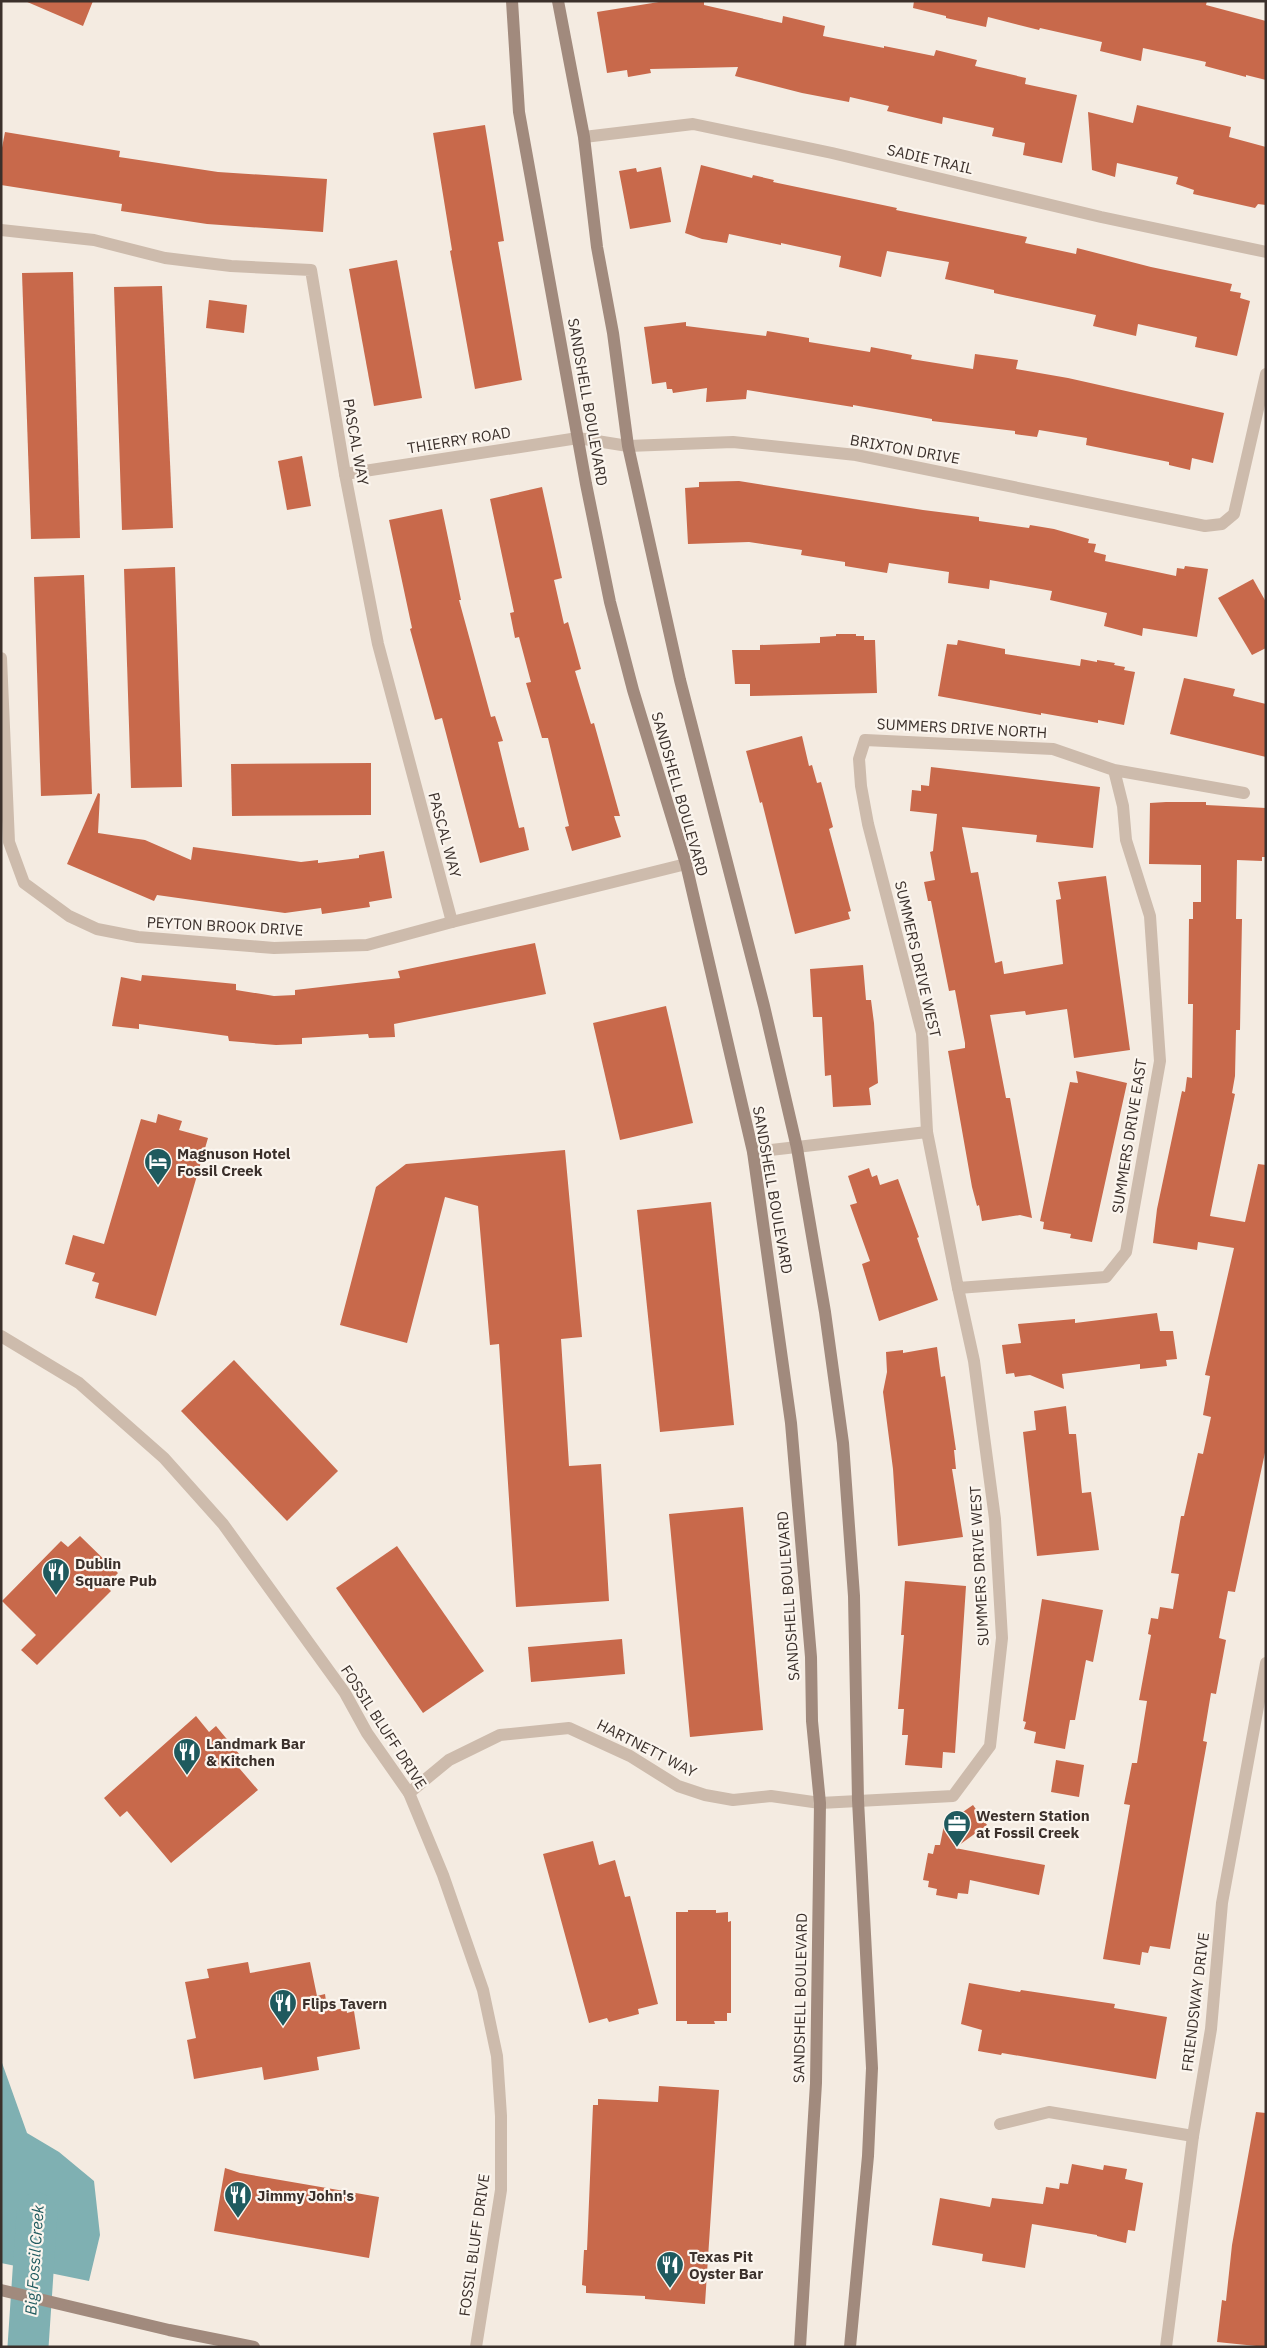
<svg xmlns="http://www.w3.org/2000/svg" width="1267" height="2348" font-family="'IBM Plex Sans',sans-serif">
<style>
.water{fill:#7fb0b2}
.lines{fill:none;stroke-linecap:round;stroke-linejoin:round}
.river{stroke:#7fb0b2;stroke-width:41}
.building{fill:#c8694b}
.street{stroke:#cdbbac;stroke-width:12}
.secondary{stroke:#a18a7d;stroke-width:12}
.labels{text-anchor:middle;dominant-baseline:central;stroke-width:4.5;stroke-linejoin:round;paint-order:stroke}
.street-label{font-size:15px;fill:#3b302b;stroke:#fbf5ee}
.poi-label{font-size:15px;font-weight:bold;fill:#3b302b;stroke:#fbf5ee;text-anchor:start}
.water-label{font-size:16px;font-style:italic;fill:#1f5a5e;stroke:#fbf5ee}
</style>
<rect width="100%" height="100%" fill="#f4ebe1"/>
<path class="water" d="M1,2060L27,2133L59,2152L94,2181L100,2235L89,2281L1,2263Z"/>
<g class="lines">
<path class="river" d="M28,2347L37,2213"/>
</g>
<g class="building">
<path d="M25,1H93L83,26Z"/>
<path d="M665,1H704V5L782,23L783,16L825,26L823,36L884,48V46L934,56L936,50L977,60L975,66L1026,78L1025,84L1077,95L1062,163L1023,155L1025,143L992,136L994,128L943,117L942,124L887,111L889,106L850,97L849,102L802,93L735,76L738,67L650,69L651,73L628,77L627,70L607,73L597,12Z"/>
<path d="M914,1H1207L1206,5L1266,21V80L1246,75V77L1205,66L1206,62L1143,48L1141,61L1100,51L1102,42L1040,28L1039,30L988,17L986,27L946,18V16L913,8Z"/>
<path d="M1137,105L1231,127L1229,137L1266,147V205L1258,204L1255,208L1193,194L1194,190L1176,184L1178,177L1117,163L1115,177L1092,170L1088,112L1133,123Z"/>
<path d="M485,125L504,241L498,242L522,380L475,389L450,251L452,250L433,133Z"/>
<path d="M5,132L120,151L119,157L218,172L327,179L323,232L207,224L121,211L122,204L1,185V153Z"/>
<path d="M701,165L752,178L753,175L774,180L773,182L897,208L896,210L1027,237L1025,243L1076,254L1077,248L1151,267L1232,284L1230,291L1241,293L1240,298L1250,301L1237,356L1195,347L1197,337L1138,324L1136,336L1093,326L1096,315L994,293V290L945,279L949,262L887,251L881,277L839,267L841,256L781,243V245L729,234L727,243L702,239L685,233Z"/>
<path d="M661,167L671,222L630,229L619,171L636,168L637,172Z"/>
<path d="M397,260L422,398L374,406L349,269Z"/>
<path d="M73,272L80,538L31,539L22,273Z"/>
<path d="M162,286L173,528L122,530L114,287Z"/>
<path d="M209,300L247,305L244,333L206,328Z"/>
<path d="M686,322V326L766,336L767,331L809,338V342L870,352L871,347L912,355L911,359L973,369L975,354L1018,360L1016,369L1068,378L1224,413L1213,463L1192,458L1190,470L1169,465V462L1086,445L1087,438L1039,430L1037,437L1015,434V431L932,421V419L853,405V407L747,390L746,399L706,402L707,388L673,393L672,389H667L666,382L652,384L644,327Z"/>
<path d="M302,456L311,506L287,510L278,461Z"/>
<path d="M739,481L923,510L979,517V521L1029,528L1030,525L1054,529L1089,539L1088,543L1096,544L1094,552L1106,555L1105,561L1176,576L1177,568L1184,569L1185,566L1208,569L1197,637L1143,628L1142,636L1104,626L1107,613L1050,600L1052,591L990,580L989,589L948,583L949,572L889,563L887,573L845,566V562L801,555L802,550L749,542L688,544L685,488L699,487V482Z"/>
<path d="M542,487L562,578L554,580L564,624L568,622L581,669L575,671L591,724L594,723L620,816H614L621,837L572,851L565,827L569,826L548,738H542L526,683L531,682L519,637L515,638L510,613L514,612L490,499Z"/>
<path d="M442,509L461,600H459L491,717L495,716L503,741L498,742L519,828L524,827L529,850L480,863L442,718L435,720L410,629L412,628L389,520Z"/>
<path d="M175,567L182,787L131,788L124,569Z"/>
<path d="M84,575L92,794L41,796L34,577Z"/>
<path d="M1253,579L1266,602V648L1252,655L1218,598Z"/>
<path d="M836,634H856V636H864V640H875L877,693L750,696V684H735L732,650H760V645L820,643V637L836,636Z"/>
<path d="M958,640L1005,649V654L1080,666L1081,659L1097,662V660L1115,663L1114,665L1125,667L1124,670L1135,672L1124,725L1098,720V723L1041,713V715L938,696L947,644L957,645Z"/>
<path d="M1184,678L1235,689L1233,696L1266,704V757L1170,734Z"/>
<path d="M802,736L809,766L812,765L817,783L821,782L833,827L829,829L851,911L848,912L850,919L795,934L762,802L760,803L746,751Z"/>
<path d="M371,763V815L232,816L231,764Z"/>
<path d="M931,767L1100,787L1093,848L1036,842L1037,835L962,827L971,873L978,872L995,963L1002,961L1004,974L1063,964L1056,900L1061,899L1058,882L1106,876L1130,1050L1074,1058L1067,1009L1026,1015L1025,1011L990,1015L1006,1098H1010L1032,1218L1020,1215L982,1221L979,1205L977,1206L972,1187L948,1051L965,1048V1043L955,990L949,991L931,901H928L924,882L935,880L930,852L933,851L937,814L910,811L912,790L921,791V785L929,786Z"/>
<path d="M98,793L100,794L98,833L145,840L191,860L193,847L301,862L318,860V863L359,858V855L384,851L392,898L369,902L370,907L322,914L321,908L285,913L157,895L154,901L67,864Z"/>
<path d="M1166,802H1206V805L1266,808V857H1262V861L1237,860L1236,919H1242L1240,1030H1236L1235,1076L1232,1093L1235,1094L1210,1216L1245,1222L1258,1164L1266,1165V1448L1235,1592L1228,1591L1219,1638L1226,1640L1216,1694L1211,1693L1203,1741L1207,1742L1170,1949L1150,1946L1148,1953L1142,1952L1140,1965L1103,1959L1130,1805L1124,1804L1132,1763H1137L1147,1701L1139,1700L1151,1635L1148,1634L1151,1618L1158,1619L1160,1607L1173,1609L1179,1574L1171,1573L1181,1516H1184L1198,1453L1203,1454L1211,1417L1203,1415L1210,1376L1205,1375L1234,1248L1198,1242L1197,1250L1153,1243L1157,1209L1182,1091L1185,1092L1187,1077L1192,1078L1193,1004H1188L1189,919H1193V902H1201V865L1149,864L1150,803Z"/>
<path d="M535,943L546,994L394,1024L395,1037L369,1038L368,1034L302,1038V1044L276,1045L229,1041L228,1036L139,1024V1029L112,1026L121,977L141,981L142,975L236,984V990L274,996L295,995V990L400,978L398,971Z"/>
<path d="M863,965L866,1000H871L874,1023L878,1083L869,1088L871,1105L833,1107L831,1075L825,1076L822,1017H813L810,969Z"/>
<path d="M666,1006L693,1123L620,1140L593,1023Z"/>
<path d="M1076,1071L1127,1083L1092,1242L1070,1238L1071,1234L1043,1229L1044,1222L1040,1221L1070,1082L1078,1083Z"/>
<path d="M158,1114L182,1121L179,1130L208,1138L156,1316L95,1298L99,1283L92,1281L95,1273L65,1264L73,1235L104,1244L141,1119L156,1123Z"/>
<path d="M565,1150L582,1337L561,1339L569,1466L601,1464L609,1601L516,1607L499,1344L490,1345L478,1206L445,1197L407,1343L340,1325L376,1187L406,1164Z"/>
<path d="M869,1168L872,1177L877,1175L880,1185L898,1179L919,1237L917,1238L938,1300L879,1321L862,1264L870,1261L850,1205L857,1203L848,1176Z"/>
<path d="M711,1202L734,1425L660,1432L637,1210Z"/>
<path d="M1157,1313L1160,1331H1173L1177,1359L1166,1360L1167,1366L1140,1369V1364L1062,1374L1064,1389L1030,1375L1015,1377L1014,1373L1006,1374L1002,1345L1021,1343L1018,1324L1075,1319V1323Z"/>
<path d="M937,1347L941,1377L945,1376L956,1450H954L956,1469H952L963,1537L898,1546L893,1469L883,1392L887,1372L886,1352L903,1350V1353Z"/>
<path d="M234,1360L338,1471L287,1521L181,1411Z"/>
<path d="M1066,1406L1069,1434H1076L1082,1493L1091,1492L1099,1550L1037,1556L1023,1432L1036,1430L1034,1411Z"/>
<path d="M743,1507L763,1730L690,1737L669,1514Z"/>
<path d="M80,1536L118,1573L106,1586L111,1591L37,1665L21,1650L36,1635L2,1601L61,1541L68,1547Z"/>
<path d="M397,1546L484,1671L423,1713L336,1588Z"/>
<path d="M905,1581L966,1586L955,1753L943,1752L942,1768L905,1765L908,1735H902L904,1709H898L904,1635H901Z"/>
<path d="M1042,1599L1103,1610L1093,1662L1086,1660L1075,1720H1070L1065,1749L1034,1743L1036,1732L1024,1729L1026,1722L1023,1721Z"/>
<path d="M622,1639L625,1674L531,1682L528,1647Z"/>
<path d="M196,1716L209,1732L216,1726L240,1755L233,1761L258,1790L171,1863L127,1811L120,1817L104,1798Z"/>
<path d="M1056,1760L1084,1765L1079,1797L1051,1792Z"/>
<path d="M973,1805L987,1825L955,1848L1045,1865L1039,1895L970,1880L968,1894L958,1893L957,1899L936,1895L937,1889L928,1887L929,1881L923,1880L928,1853L933,1854L935,1845H940L944,1825Z"/>
<path d="M593,1841L599,1865L615,1860L625,1897L630,1896L658,2004L638,2009L639,2014L609,2022L607,2018L589,2023L543,1854Z"/>
<path d="M688,1910H716V1913L728,1912V1922L731,1921V2013H727V2021H714L715,2024H687V2021H676V1912H688Z"/>
<path d="M248,1962L250,1973L310,1962L317,1996L325,1994L326,2001L331,2000L333,2010L346,2008L347,2013L354,2011L360,2049L317,2057L319,2070L264,2080L262,2067L194,2079L187,2040L196,2038L185,1982L209,1978L207,1969Z"/>
<path d="M969,1983L1020,1992L1021,1990L1115,2004L1114,2008L1167,2017L1156,2079L1002,2053L1001,2055L978,2051L982,2030L961,2024Z"/>
<path d="M659,2086L719,2090L705,2304L645,2299V2296L586,2293V2286L582,2285L584,2250H587L593,2105H598V2099L658,2102Z"/>
<path d="M1256,2112L1266,2113V2347L1217,2342L1222,2300L1226,2301L1232,2245Z"/>
<path d="M1072,2164L1103,2170L1104,2165L1127,2169L1125,2179L1143,2183L1135,2231L1128,2230L1126,2243L1097,2236V2235L1032,2224L1025,2268L982,2261L983,2254L932,2245L940,2198L990,2207L992,2198L1043,2204L1046,2187L1059,2189L1060,2183L1068,2184Z"/>
<path d="M225,2168L240,2173L379,2197L369,2258L214,2231Z"/>
</g>
<g class="lines">
<g class="street">
<path d="M584,137L693,124L832,153L1101,217L1266,252"/>
<path d="M1,230L94,240L165,258L231,266L311,270L345,474L378,644L452,922"/>
<path d="M345,474L578,438L628,446L733,442L856,455L1205,526L1222,524L1234,514L1266,374"/>
<path d="M1,658L9,842L24,883L69,916L97,929L138,937L274,948L367,945L452,922L686,864"/>
<path d="M1114,770L1123,806L1126,840L1150,916L1160,1061L1126,1252L1106,1277L958,1288L927,1132L922,1033L868,824L861,786L859,759L865,740L1053,749L1114,770L1244,793"/>
<path d="M753,1152L927,1132"/>
<path d="M1,1336L79,1383L164,1458L223,1524L345,1693L367,1733L409,1793L443,1875L483,1990L497,2056L501,2116V2190L476,2347"/>
<path d="M409,1793L449,1760L500,1735L569,1728L630,1756L678,1786L705,1795L733,1800L771,1796L820,1803L953,1796L990,1746L1002,1638L995,1519L974,1361L958,1288"/>
<path d="M1000,2124L1049,2112L1193,2136"/>
<path d="M1166,2347L1193,2136L1211,2029L1222,1903L1266,1663"/>
</g>
<g class="secondary">
<path d="M512,1L519,112L586,484L610,602L633,690L686,864L753,1152L791,1423L811,1657L812,1721L820,1803L816,2083L800,2347"/>
<path d="M558,1L584,137L597,247L613,333L628,446L680,680L764,1006L797,1148L825,1312L843,1443L854,1596L858,1800L872,2068L868,2156L850,2347"/>
<path d="M1,2290L169,2330L254,2347"/>
</g>
</g>
<defs>
<symbol id="hotel-pin" viewBox="-11 -11 22 30"><path d="M0 17L-7.5 6A9.5 9.5 0 1 1 7.5 6Z" fill="#1f5a5e" stroke="#fbf5ee"/><path d="M-6-4.5h1.5V1H6V5H4.5V3h-9V5H-6ZM-4 0a1.8 1.8 0 1 1 3.6 0ZM.5 0V-2.5h3Q6-2.5 6 0Z" fill="#fff"/></symbol>
<symbol id="restaurant-pin" viewBox="-11 -11 22 30"><path d="M0 17L-7.5 6A9.5 9.5 0 1 1 7.5 6Z" fill="#1f5a5e" stroke="#fbf5ee"/><path d="M-5-6h1v4h1v-4h1v4h1v-4h1v5L-1.5 .5V6h-2V.5L-5-1ZM5-6V6H3V1.5H1.5Q1.5-4 5-6Z" fill="#fff"/></symbol>
<symbol id="office-pin" viewBox="-11 -11 22 30"><path d="M0 17L-7.5 6A9.5 9.5 0 1 1 7.5 6Z" fill="#1f5a5e" stroke="#fbf5ee"/><path d="M-6-3h4V-5.5h4V-3h4V5H-6ZM-1-4.5V-3h2v-1.5ZM-6 0V1H6V0Z" fill="#fff"/></symbol>
</defs>
<g fill-rule="evenodd">
<use href="#hotel-pin" x="142" y="1146" width="32" height="43"/>
<use href="#restaurant-pin" x="40" y="1556" width="32" height="43"/>
<use href="#restaurant-pin" x="171" y="1736" width="32" height="43"/>
<use href="#office-pin" x="941" y="1808" width="32" height="43"/>
<use href="#restaurant-pin" x="267" y="1987" width="32" height="43"/>
<use href="#restaurant-pin" x="222" y="2179" width="32" height="43"/>
<use href="#restaurant-pin" x="654" y="2249" width="32" height="43"/>
</g>
<g class="labels">
<g class="street-label">
<text transform="translate(930 159) rotate(13)">SADIE TRAIL</text>
<text transform="translate(588 402) rotate(80)">SANDSHELL BOULEVARD</text>
<text transform="translate(459 440) rotate(-9)">THIERRY ROAD</text>
<text transform="translate(356 442) rotate(80)">PASCAL WAY</text>
<text transform="translate(905 449) rotate(10)">BRIXTON DRIVE</text>
<text transform="translate(962 728) rotate(3)">SUMMERS DRIVE NORTH</text>
<text transform="translate(680 794) rotate(74)">SANDSHELL BOULEVARD</text>
<text transform="translate(445 835) rotate(75)">PASCAL WAY</text>
<text transform="translate(225 926) rotate(3)">PEYTON BROOK DRIVE</text>
<text transform="translate(918 959) rotate(77)">SUMMERS DRIVE WEST</text>
<text transform="translate(1129 1136) rotate(-81)">SUMMERS DRIVE EAST</text>
<text transform="translate(773 1190) rotate(80)">SANDSHELL BOULEVARD</text>
<text transform="translate(979 1566) rotate(-93)">SUMMERS DRIVE WEST</text>
<text transform="translate(788 1596) rotate(-94)">SANDSHELL BOULEVARD</text>
<text transform="translate(384 1727) rotate(57)">FOSSIL BLUFF DRIVE</text>
<text transform="translate(647 1748) rotate(27)">HARTNETT WAY</text>
<text transform="translate(800 1998) rotate(-89)">SANDSHELL BOULEVARD</text>
<text transform="translate(1195 2002) rotate(-83)">FRIENDSWAY DRIVE</text>
<text transform="translate(474 2245) rotate(-82)">FOSSIL BLUFF DRIVE</text>
</g>
<g class="poi-label">
<text x="177" y="1153">Magnuson Hotel<tspan x="177" dy="17">Fossil Creek</tspan></text>
<text x="75" y="1563">Dublin<tspan x="75" dy="17">Square Pub</tspan></text>
<text x="206" y="1743">Landmark Bar<tspan x="206" dy="17">&amp; Kitchen</tspan></text>
<text x="976" y="1815">Western Station<tspan x="976" dy="17">at Fossil Creek</tspan></text>
<text x="302" y="2003">Flips Tavern</text>
<text x="257" y="2195">Jimmy John's</text>
<text x="689" y="2256">Texas Pit<tspan x="689" dy="17">Oyster Bar</tspan></text>
</g>
<g class="water-label">
<text transform="translate(34 2260) rotate(-86)">Big Fossil Creek</text>
</g>
</g>
<rect width="1267" height="2348" fill="none" stroke="#3b302b" stroke-width="5"/>
</svg>
